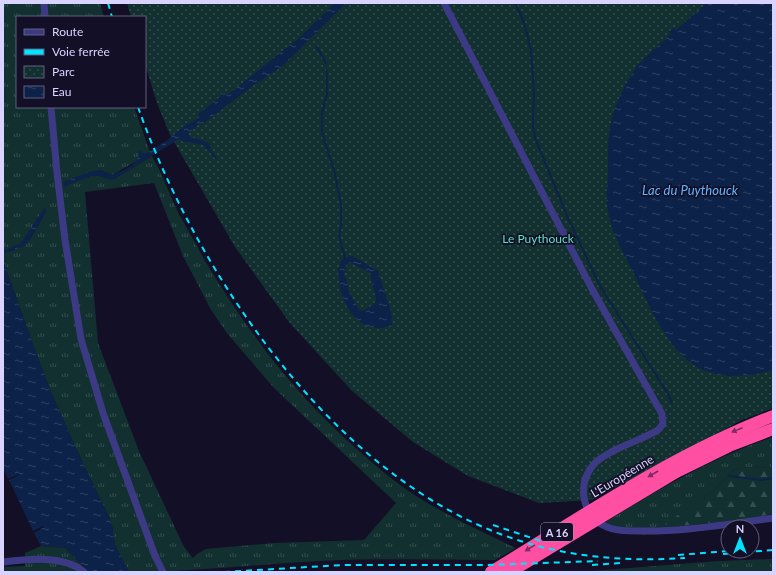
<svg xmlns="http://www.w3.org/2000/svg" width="776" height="575" font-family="Lato,sans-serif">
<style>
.grass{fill:url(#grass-tufts);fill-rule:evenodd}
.forest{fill:url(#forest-firs)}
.park{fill:url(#park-dots)}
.water{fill:url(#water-ripples);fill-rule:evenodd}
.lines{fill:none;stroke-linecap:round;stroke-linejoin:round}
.stream{stroke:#0c2248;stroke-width:2}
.street{stroke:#3d3a85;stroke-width:7}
.highway{stroke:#ff4fa3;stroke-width:12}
.rail{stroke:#00e5ff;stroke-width:2;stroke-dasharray:6 5;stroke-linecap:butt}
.oneway{fill:#7d2c5e}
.labels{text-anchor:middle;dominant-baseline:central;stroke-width:3.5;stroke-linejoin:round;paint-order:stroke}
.shield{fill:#130f26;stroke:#9e99be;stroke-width:1}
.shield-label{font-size:11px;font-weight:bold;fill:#d9d4ff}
.park-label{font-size:12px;fill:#5fe0c0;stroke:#130f26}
.street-label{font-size:12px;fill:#d9d4ff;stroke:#130f26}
.water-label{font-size:13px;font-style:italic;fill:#62b6ff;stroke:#130f26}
</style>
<defs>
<pattern id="grass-tufts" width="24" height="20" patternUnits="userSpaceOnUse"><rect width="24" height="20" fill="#12302f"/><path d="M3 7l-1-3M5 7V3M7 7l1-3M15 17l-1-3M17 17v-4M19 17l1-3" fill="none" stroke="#344d4e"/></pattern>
<pattern id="forest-firs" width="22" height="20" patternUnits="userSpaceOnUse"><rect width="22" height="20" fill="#12302f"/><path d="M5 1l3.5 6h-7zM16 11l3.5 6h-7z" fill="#344d4e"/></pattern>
<pattern id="park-dots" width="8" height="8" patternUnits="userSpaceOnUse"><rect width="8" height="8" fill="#12302f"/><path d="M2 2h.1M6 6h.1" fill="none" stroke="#344d4e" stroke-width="1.8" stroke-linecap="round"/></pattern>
<pattern id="water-ripples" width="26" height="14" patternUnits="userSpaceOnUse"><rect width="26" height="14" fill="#0c2248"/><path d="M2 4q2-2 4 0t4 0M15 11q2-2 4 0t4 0" fill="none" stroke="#2f4163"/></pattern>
</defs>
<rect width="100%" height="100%" fill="#130f26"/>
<g class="grass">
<path d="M3,3H100L104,17H17V107H134L150,152L144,155L142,153L137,161L112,175L100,170L64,187C74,183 84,176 95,176C102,175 107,180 114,179L152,156C163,175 169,194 179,214C187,229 196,244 204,259C246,330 297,397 359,451C377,467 396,483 416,496C448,516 482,532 516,548L495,560C437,560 379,558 321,561C257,564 193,572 129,572L115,545L112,525L108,515L73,442L46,380L3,261ZM154,183L183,256L210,308L226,332L273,387L396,503L364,540L274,543L206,549L197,554L193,558L184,547L139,451L98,343L85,192ZM45,207L46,212L30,239L24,246L8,249L21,244Z"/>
<path d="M773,437V468L751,467L735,469L714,490L666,524L672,527L644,535L604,523C658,490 713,457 773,437Z"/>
<path d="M41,546L66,548L69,552L89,572H3V567L25,566V553Z"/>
<path d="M773,559V572H578L718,561Z"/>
</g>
<path class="forest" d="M751,467L773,468V514L739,520L672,527L665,524L714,490L735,469Z"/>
<path class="park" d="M127,3H773V408L742,420L592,500L539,503L468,476L413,442L352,391L289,322L235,247L170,135L157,103L145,64V17H131Z"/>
<g class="water">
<path d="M335,3H346L283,66L254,85L204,123L203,121L188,133L190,137L208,142L211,147L207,150L203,145L181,141L179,139L114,179C107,180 102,175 95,176C85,176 74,183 64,187L63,182L89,172L100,170L112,175C123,170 140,165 139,151L141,150L142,153L145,154L166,141L188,123L189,124L200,117L198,114L221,96L222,94L224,93L226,95L230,93L299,38Z"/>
<path d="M707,3H773V370C750,377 721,379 699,368C667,351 648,303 633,272C622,250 609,229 607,204C606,196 607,186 608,177C608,156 607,134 613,114C617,101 629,76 638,65C648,54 660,44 671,34L669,32L673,28L676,30Z"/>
<path d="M45,207L46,212L30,239L24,246L9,252L8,249L21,243Z"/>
<path d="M352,256L378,271L391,312L392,325C362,338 340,306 339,279C338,274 338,266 341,261C343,257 348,257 352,256ZM350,262L370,273L376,299L374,304L363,311L359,310L348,290L347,280L344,275L346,265Z"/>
<path d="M3,261L46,380L73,442L108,515L112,525L115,545L129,572H89C82,563 72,558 66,548L41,546L34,533L44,527L43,526L33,531L9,480L19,475V474L8,479L3,468V451L7,449L3,450Z"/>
</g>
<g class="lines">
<g class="stream">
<path d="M515,3L524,22L531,51L534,92L533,125L535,138L568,218L600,286L668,394L672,403"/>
<path d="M317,47L326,63"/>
<path d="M327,70V93L322,114V133L334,170L341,205V225L339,236L345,258"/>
<path d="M208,148L216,158"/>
<path d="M3,252L11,250"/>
<path d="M729,476L762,480L773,478"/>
</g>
<g class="street">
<path d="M44,3L45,17"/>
<path d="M444,3L592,289L662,414L663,424L658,430C638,442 614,447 596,462C586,472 582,484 584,498C586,509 594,522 605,526C614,531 627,531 638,531C683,532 728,524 773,518"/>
<path d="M51,107L57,173L65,240L81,339L103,413L155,556L163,572"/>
<path d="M3,562C28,559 64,555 84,572"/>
</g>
<g class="highway">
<path d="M491,572C583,516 672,455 773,416"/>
<path d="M510,572L676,472L729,446L773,429"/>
</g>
<g class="rail">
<path d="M108,3L112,17"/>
<path d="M138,107C197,274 331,472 503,535C562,557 623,562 685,558"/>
<path d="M493,525L544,542"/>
<path d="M723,554L773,550"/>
<path d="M678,555L728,551"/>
<path d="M592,565L620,563"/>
<path d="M224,572L342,565H488L598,561"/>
</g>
</g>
<defs><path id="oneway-solid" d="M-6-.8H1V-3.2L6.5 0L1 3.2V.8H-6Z"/></defs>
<g class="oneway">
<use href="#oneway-solid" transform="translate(737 430) rotate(158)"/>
<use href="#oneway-solid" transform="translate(653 474) rotate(150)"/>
<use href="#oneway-solid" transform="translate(530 548) rotate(148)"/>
</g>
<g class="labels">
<rect class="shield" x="541" y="523" width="32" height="18" rx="3"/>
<g class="shield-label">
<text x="557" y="532">A 16</text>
</g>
<g class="park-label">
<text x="538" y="238">Le Puythouck</text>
</g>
<g class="street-label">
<text transform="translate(622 476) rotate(-31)">L'Européenne</text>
</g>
<g class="water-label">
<text x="690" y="190">Lac du Puythouck</text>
</g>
</g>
<rect width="776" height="575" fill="none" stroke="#d9d4ff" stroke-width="8"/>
<rect x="16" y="16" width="130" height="92" fill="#130f26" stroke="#625e7d"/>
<rect x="24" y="29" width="20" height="6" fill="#3d3a85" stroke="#625e7d"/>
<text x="52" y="36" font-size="12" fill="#d9d4ff">Route</text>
<rect x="24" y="49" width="20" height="6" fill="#00e5ff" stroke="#625e7d"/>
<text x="52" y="56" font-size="12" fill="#d9d4ff">Voie ferrée</text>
<rect x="24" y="66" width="20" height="12" fill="url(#park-dots)" stroke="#625e7d"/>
<text x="52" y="76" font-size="12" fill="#d9d4ff">Parc</text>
<rect x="24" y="86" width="20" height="12" fill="url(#water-ripples)" stroke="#625e7d"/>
<text x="52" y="96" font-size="12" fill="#d9d4ff">Eau</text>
<g transform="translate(740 539)"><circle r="19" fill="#130f26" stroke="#625e7d"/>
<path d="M0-3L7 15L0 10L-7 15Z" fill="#00e5ff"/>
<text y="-6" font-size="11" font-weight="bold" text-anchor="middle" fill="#d9d4ff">N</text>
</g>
</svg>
